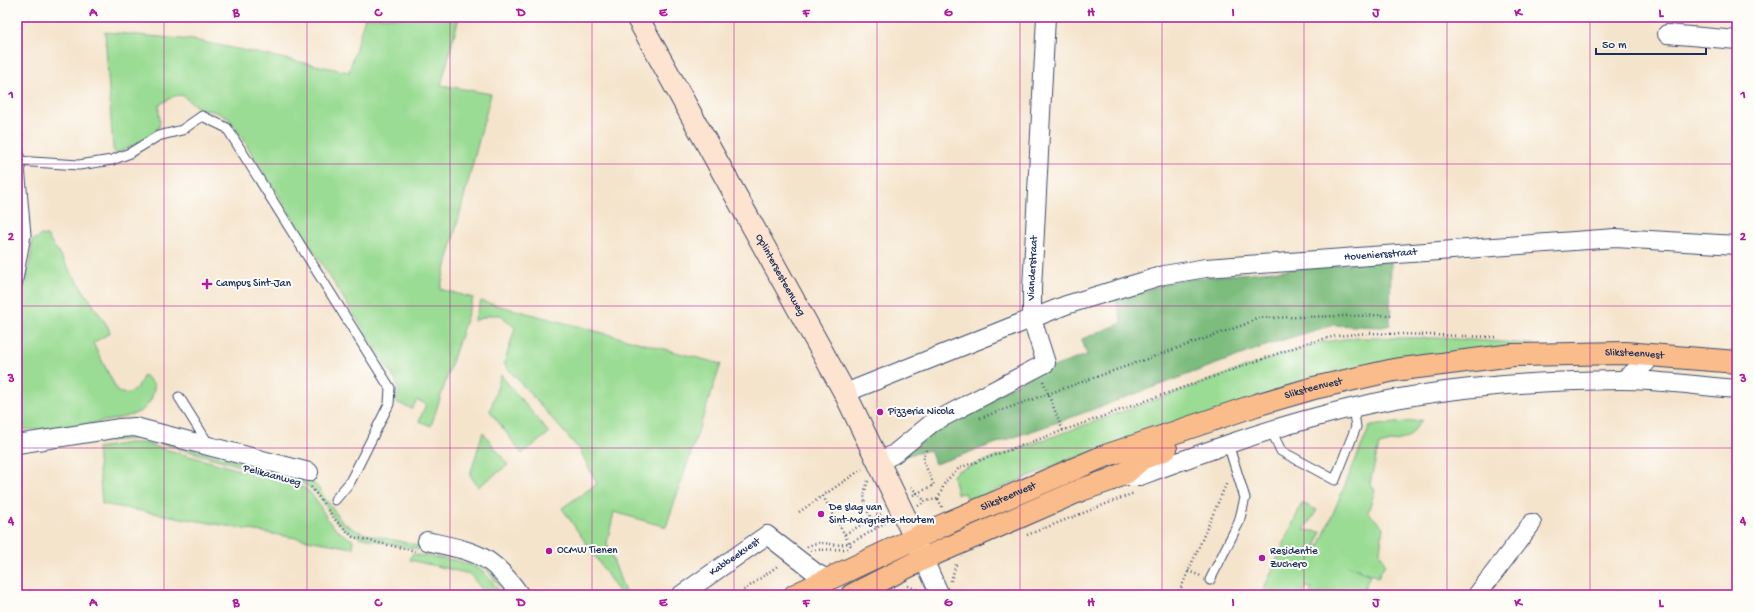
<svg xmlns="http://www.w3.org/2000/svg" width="1754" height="612" font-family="'Gochi Hand',sans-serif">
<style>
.green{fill:#9adc93;stroke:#5a8678}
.forest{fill:#7bbc7d;stroke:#4b766e}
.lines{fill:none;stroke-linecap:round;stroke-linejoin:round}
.lane-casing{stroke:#3c4a6e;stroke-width:11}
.street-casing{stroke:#3c4a6e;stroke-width:20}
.secondary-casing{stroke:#3c4a6e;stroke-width:24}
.primary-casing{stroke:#3c4a6e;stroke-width:24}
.path{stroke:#3c4a6e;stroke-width:2.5;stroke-dasharray:1 3;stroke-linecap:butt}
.lane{stroke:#fff;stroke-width:9}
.street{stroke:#fff;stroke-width:18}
.secondary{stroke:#fde4d0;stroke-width:22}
.primary{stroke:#f9bc8a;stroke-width:22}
.grid{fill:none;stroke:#b5179e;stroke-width:1;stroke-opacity:0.55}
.poi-dot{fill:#b5179e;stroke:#fdfcf7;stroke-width:1.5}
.labels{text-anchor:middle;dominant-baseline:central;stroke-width:4;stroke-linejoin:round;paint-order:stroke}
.street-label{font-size:11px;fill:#1b2f5e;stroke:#fdfcf7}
.poi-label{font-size:11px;fill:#1b2f5e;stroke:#fdfcf7;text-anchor:start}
.neatline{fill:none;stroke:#b5179e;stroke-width:1.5}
.grid-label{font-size:13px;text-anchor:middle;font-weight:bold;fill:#b5179e}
</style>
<rect width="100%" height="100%" fill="#fdfcf7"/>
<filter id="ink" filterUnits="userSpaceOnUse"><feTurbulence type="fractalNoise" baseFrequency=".025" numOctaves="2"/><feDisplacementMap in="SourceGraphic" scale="8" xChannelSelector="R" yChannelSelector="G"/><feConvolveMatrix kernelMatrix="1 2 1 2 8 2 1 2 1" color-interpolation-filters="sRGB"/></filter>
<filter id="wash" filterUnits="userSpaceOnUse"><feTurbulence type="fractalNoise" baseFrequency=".012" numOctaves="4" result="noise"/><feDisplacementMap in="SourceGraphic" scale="16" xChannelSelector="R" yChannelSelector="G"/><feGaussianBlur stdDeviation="0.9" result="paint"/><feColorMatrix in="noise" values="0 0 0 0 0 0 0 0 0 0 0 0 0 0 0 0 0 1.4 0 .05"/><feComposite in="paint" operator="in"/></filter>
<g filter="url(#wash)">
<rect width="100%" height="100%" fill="#f5e4cc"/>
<g class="green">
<path d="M365,17H459L441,85L491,94L440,289L473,298L431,426L419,421L426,404L417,400L412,409L396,402L399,392L396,381L237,130L228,118L216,112L198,108L182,95L174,96L159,105C158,112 161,120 159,127C154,138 127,148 116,154L113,149L105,32L193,40L349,72Z"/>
<path d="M41,235L47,236L108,327L110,333L93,343L118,392C134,397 138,387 144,375L154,384C155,395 149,406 139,412C120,422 39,432 17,429V298L26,278L31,257L32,241Z"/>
<path d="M481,301L721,364L666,527L614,512L607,543L626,595H621L562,508L597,484L580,450L504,364L515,328L501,315H490L474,321Z"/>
<path d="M1353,338H1439L1534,344L1474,356L1069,459L969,502L965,493L957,494L953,476L957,471L1272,358L1323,342Z"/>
<path d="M501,375L549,433L522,454L490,411Z"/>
<path d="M1422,420L1408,438L1379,445L1370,483L1375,490L1368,512L1383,527L1380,552L1385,564L1378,577L1347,565L1370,575L1361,595H1309L1312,588L1306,587L1302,595H1261L1302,503L1317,510L1304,530L1321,532L1317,542V551L1370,426Z"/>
<path d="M483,432L508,465L478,487L470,475Z"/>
<path d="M135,434L264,468L312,482L316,485L342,522L355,530L366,534L458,554L483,561L511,595H506L486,568L468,560L359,537C352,533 344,529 338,523C323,507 323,491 301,483L142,438L99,442V437Z"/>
<path d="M129,443H143L304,488C316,495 320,508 328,520C334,529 344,535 353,540V548L102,504L97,448Z"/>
<path d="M412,554C434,558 460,558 479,569C489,575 495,586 501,595H486L470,574L410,560Z"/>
</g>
<path class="forest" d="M1391,260L1390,325L1382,327L1333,325L1279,341L1064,420L935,464L930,450L900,457L920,439L1036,373L1087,355L1082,339L1122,323L1116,300L1177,280Z"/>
</g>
<g filter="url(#ink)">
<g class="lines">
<defs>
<g id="lane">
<path d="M17,133L26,235L17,285"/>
<path d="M17,161L79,165L112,160L130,153L158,136L182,130L202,116L227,128L390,388L389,404L350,482L335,500"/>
<path d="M179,397L209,445"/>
<path d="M1271,430L1281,451L1335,480L1356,427L1353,408"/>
<path d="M1210,580L1239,522L1245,498L1228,444"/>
</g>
<g id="street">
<path d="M1667,34L1737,40"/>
<path d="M1623,380L1646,363"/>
<path id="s1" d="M845,393L1066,305L1164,275L1206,268L1615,238L1737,245"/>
<path d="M17,444L120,428L135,427L309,472"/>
<path id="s2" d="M879,462L894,454L932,423L1046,363L1032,319V289L1046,17"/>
<path d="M1119,476H1140C1199,454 1259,432 1320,416C1417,389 1520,381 1621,380C1659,380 1699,386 1737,389"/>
<path d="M427,541C475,552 491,553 520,595"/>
<path d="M918,547L940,595"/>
<path id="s3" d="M681,595L767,535L816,573L828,579"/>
<path d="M1477,595L1532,523"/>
</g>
<g id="secondary">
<path id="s4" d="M637,17L845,393L915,538"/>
</g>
<g id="primary">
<path id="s5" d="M795,595L950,522L1102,457L1256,405L1314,388L1394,370L1513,355L1625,353L1737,362"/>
<path d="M852,595L923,559L1081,490L1110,480L1127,472L1141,459L1166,449"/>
</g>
</defs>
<use href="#lane" class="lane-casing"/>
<use href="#street" class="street-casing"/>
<use href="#secondary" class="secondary-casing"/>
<use href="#primary" class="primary-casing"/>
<g class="path">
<path d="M1043,381L1063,431"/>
<path d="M980,418L1246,324L1256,318L1391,315"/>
<path d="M868,481C860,501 866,509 876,527"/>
<path d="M311,487L324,504"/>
<path d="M911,487L925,501"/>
<path d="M913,495L934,485L923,460L926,450"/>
<path d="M823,496L852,548"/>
<path d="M938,499L945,482L959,468L1307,343L1336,336L1368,333L1497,337"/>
<path d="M938,499L942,507"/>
<path d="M918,506L925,501L938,499"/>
<path d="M328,510L336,521L353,537L415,551"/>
<path d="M799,512L862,469"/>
<path d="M845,534L883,513"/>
<path d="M1027,535L1134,493"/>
<path d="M807,547C822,538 829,547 844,544C860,541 874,528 889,521"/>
<path d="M811,550L848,549"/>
<path d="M1188,571L1201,576"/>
<path d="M951,581L956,564"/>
<path d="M908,586L920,591"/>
<path d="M737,595L779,565"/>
<path d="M1178,595L1227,482"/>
</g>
<use href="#lane" class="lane"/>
<use href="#street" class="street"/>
<use href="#secondary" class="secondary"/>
<use href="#primary" class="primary"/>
</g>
</g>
<path class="grid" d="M164,17V595M307,17V595M450,17V595M592,17V595M734,17V595M877,17V595M1020,17V595M1162,17V595M1304,17V595M1447,17V595M1590,17V595M17,164H1737M17,306H1737M17,448H1737"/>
<g class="poi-dot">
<path d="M205 278h4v4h4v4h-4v4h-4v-4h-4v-4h4z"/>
<circle cx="880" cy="412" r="4"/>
<circle cx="821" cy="514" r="4"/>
<circle cx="549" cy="551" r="4"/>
<circle cx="1262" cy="558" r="4"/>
</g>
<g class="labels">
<g class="street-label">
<text stroke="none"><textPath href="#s1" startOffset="558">Hoveniersstraat</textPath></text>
<text stroke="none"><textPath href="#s2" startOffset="292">Vianderstraat</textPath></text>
<text stroke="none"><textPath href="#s4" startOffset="295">Oplintersesteenweg</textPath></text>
<text stroke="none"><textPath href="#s5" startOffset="883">Sliksteenvest</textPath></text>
<text stroke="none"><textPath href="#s5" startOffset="559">Sliksteenvest</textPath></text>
<text transform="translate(272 476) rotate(15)">Pelikaanweg</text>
<text stroke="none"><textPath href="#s5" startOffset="235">Sliksteenvest</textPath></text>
<text stroke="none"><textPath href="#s3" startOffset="66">Kabbeekvest</textPath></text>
</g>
<g class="poi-label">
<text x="216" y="284">Campus Sint-Jan</text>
<text x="888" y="412">Pizzeria Nicola</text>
<text x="829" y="508">De slag van<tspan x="829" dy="13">Sint-Margriete-Houtem</tspan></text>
<text x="557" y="551">OCMW Tienen</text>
<text x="1270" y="552">Residentie<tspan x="1270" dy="13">Zuchero</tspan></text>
</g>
</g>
<rect width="1754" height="612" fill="none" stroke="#fdfcf7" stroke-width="44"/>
<path d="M1596 48v6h110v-6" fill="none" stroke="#1b2f5e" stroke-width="2"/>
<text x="1602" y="48" font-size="12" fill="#1b2f5e" stroke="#fdfcf7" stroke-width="3" paint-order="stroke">50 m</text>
<rect x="22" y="22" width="1710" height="568" class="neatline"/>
<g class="grid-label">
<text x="93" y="16">A</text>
<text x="236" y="16">B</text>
<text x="378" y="16">C</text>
<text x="521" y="16">D</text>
<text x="663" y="16">E</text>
<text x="806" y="16">F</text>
<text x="948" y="16">G</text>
<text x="1091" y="16">H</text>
<text x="1233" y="16">I</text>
<text x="1376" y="16">J</text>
<text x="1518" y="16">K</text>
<text x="1661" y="16">L</text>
<text x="11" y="98">1</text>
<text x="1743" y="98">1</text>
<text x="11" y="240">2</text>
<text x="1743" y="240">2</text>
<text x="11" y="382">3</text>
<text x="1743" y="382">3</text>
<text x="11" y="524">4</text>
<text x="1743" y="524">4</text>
<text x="93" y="606">A</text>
<text x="236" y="606">B</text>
<text x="378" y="606">C</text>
<text x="521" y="606">D</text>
<text x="663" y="606">E</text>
<text x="806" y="606">F</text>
<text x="948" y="606">G</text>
<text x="1091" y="606">H</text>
<text x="1233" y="606">I</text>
<text x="1376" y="606">J</text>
<text x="1518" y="606">K</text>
<text x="1661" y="606">L</text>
</g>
</svg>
